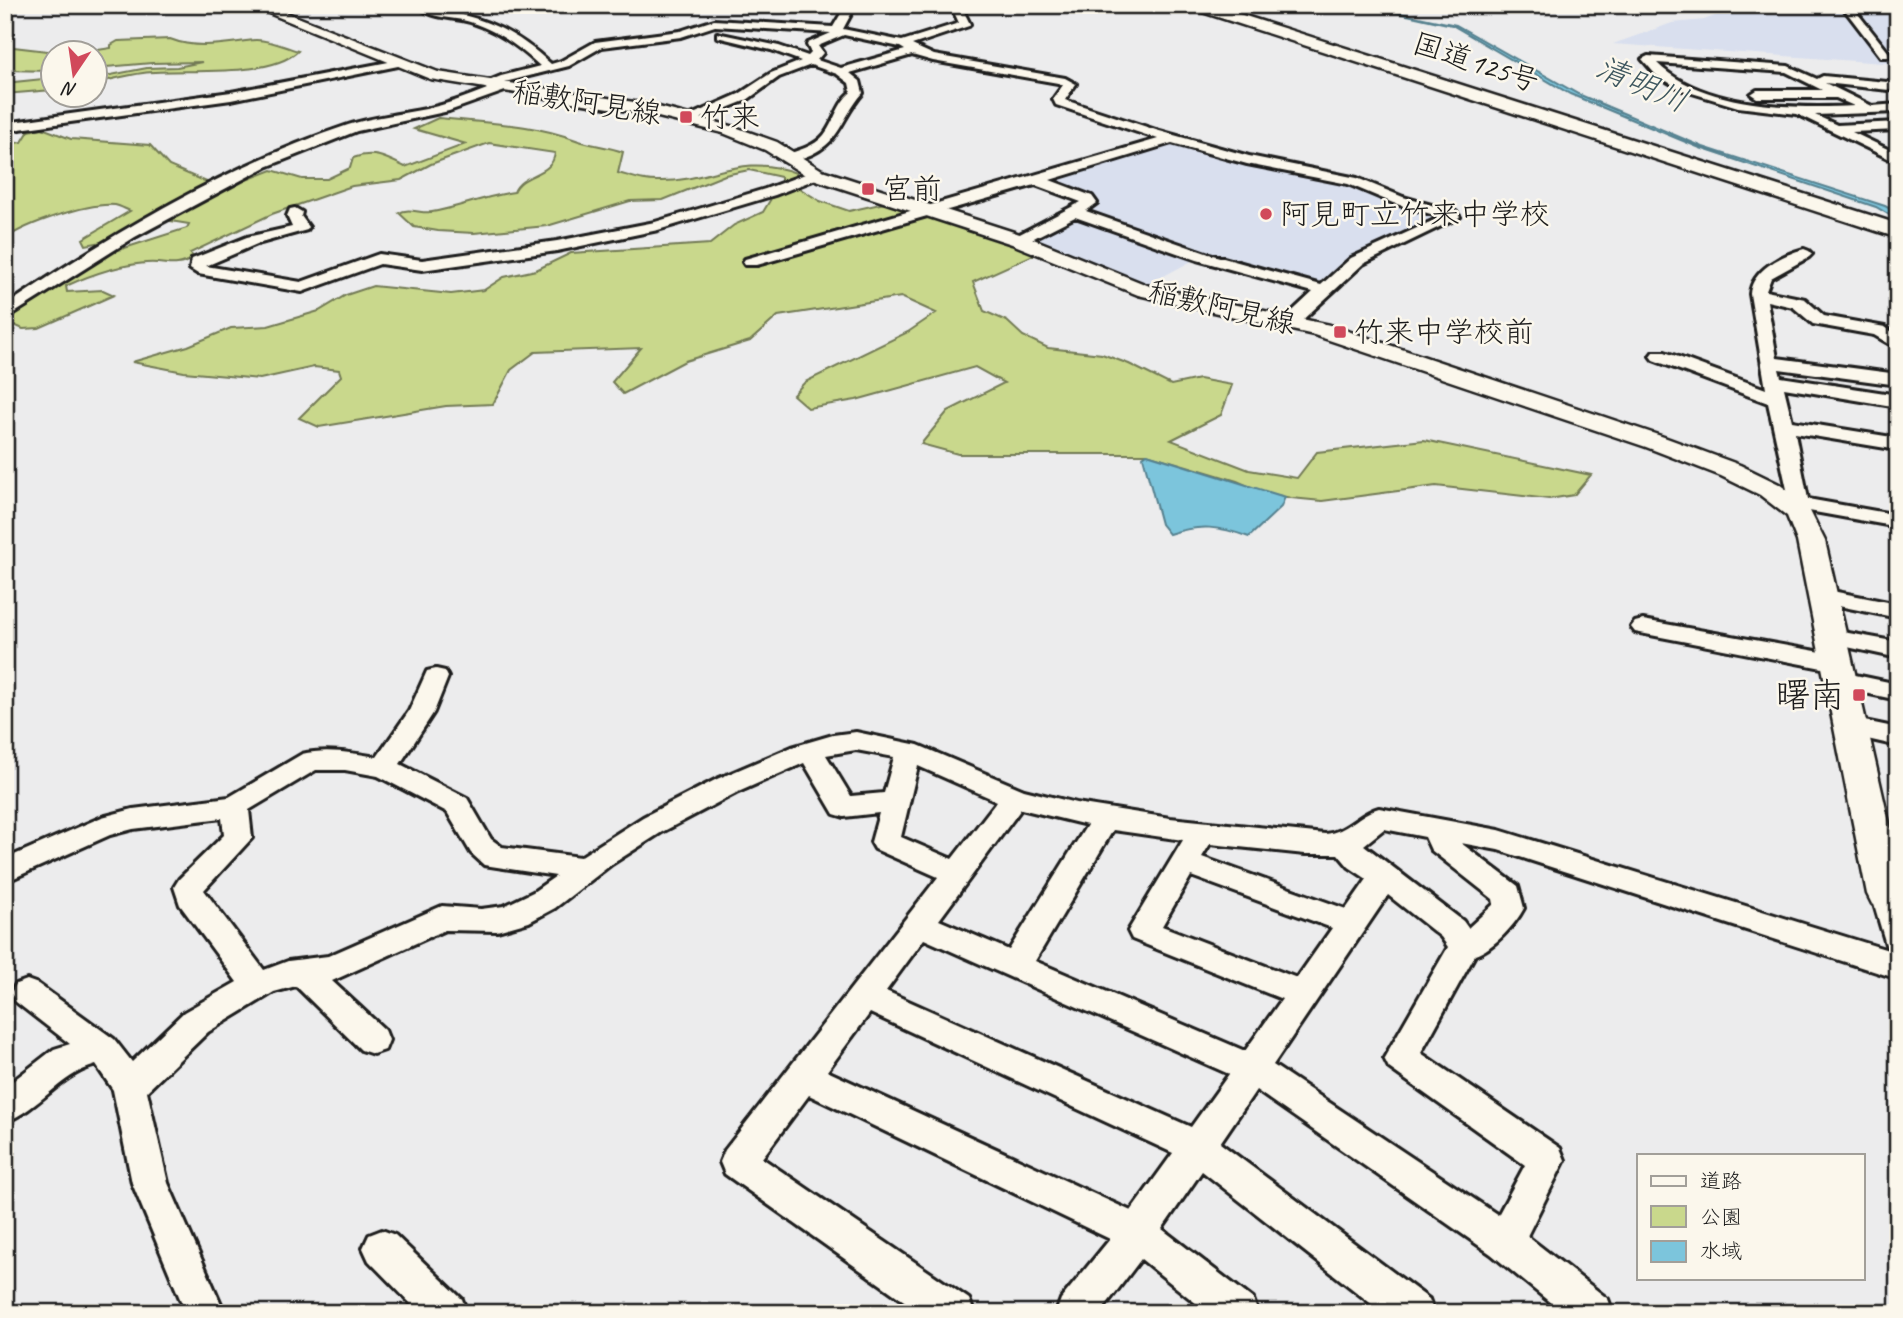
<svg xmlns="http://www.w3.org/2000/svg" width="1903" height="1318" font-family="Caveat,'Klee One',sans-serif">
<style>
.built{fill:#d9dfee}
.green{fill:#c9d88c;stroke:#727a54;stroke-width:2}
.water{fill:#7cc5dc;stroke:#56818f;stroke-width:2}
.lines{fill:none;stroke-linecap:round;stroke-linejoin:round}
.minor-casing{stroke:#1c1c1c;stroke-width:6}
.major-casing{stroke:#1c1c1c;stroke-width:5}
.highway-casing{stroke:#1c1c1c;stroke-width:5}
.minor{fill:#fbf7ec;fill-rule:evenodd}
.major{fill:#fbf7ec;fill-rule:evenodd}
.highway{fill:#fbf7ec;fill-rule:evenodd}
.poi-dot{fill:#d1495b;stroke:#fbf7ec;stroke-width:2.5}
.labels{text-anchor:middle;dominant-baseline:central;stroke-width:5;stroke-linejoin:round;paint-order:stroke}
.far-street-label{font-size:30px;fill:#1c1c1c;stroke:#fbf7ec}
.far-poi-label{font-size:30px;fill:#1c1c1c;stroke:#fbf7ec;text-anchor:start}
.far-water-label{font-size:32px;font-style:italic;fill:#3e575f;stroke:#fbf7ec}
.poi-label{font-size:35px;fill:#1c1c1c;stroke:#fbf7ec;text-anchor:end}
</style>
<rect width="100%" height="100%" fill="#ececed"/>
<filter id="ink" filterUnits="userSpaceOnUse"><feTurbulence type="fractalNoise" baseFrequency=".0143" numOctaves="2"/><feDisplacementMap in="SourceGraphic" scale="14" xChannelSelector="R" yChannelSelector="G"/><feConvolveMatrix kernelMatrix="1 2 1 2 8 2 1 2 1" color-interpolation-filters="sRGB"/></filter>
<g filter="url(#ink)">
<g class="built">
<path d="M1767,5H1898V64L1613,44L1672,23L1704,20L1733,9L1769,8Z"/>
<path d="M1169,141L1332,178L1447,216L1339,266L1317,284L1203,255L1147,285L1030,239L1093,212V200L1047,181Z"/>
</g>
<g class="green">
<path d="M170,39C198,50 226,43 255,40C268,39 285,47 298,51C269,79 183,68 143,73C127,75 110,80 95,83V78L147,68L177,67L202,62L152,63L95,68L94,52H85L111,48V45L118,41Z"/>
<path d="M5,46L56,52H52V71L5,70Z"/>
<path d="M52,78V90L5,94V83Z"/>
<path d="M438,118C484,123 533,123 576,140C589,145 607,146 623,152L618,173C633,177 646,182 661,181C712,181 742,152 796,173L799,188L820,201L849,211L889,202L1040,252L973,282L984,311L1007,321L1023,336L1048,348L1102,354L1129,364L1171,385L1199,379L1232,385L1221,415L1171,440L1249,470L1297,478L1317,452L1424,440L1591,475L1574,495L1549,499L1436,486L1322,501L1291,498L1262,492L1237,481L1147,454H958L921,444L948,411L1004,383L975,367L856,400L808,408L793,395L805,382L908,332L936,313L901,297L778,316L750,341L685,361L623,394L612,382L641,348L535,352L511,370L493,404L446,406L319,427L299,418L341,376L339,370L314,367L260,379L184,372L132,362L188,346L231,328L268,326L319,311L346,295L373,286L451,294L484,290L504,277L536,270L571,253L710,244L734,225L763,212L781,182V177L749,170L725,175L663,200L630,201L547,226L474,233L438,231L414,227L399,213C409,207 421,214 432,212C460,207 486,196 514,192C522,172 552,177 555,153L489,143L431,164L401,180L352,186L272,214L190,253L194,258C172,270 168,261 146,263C119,265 90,275 66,286L67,292L103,290L114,295L39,328L23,329L5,321V306L29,304L83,266L106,254L187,228L189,224L146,217L102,242L86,245L83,239L130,211C125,209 120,206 115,205C89,202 25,224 5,239V144L22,142L29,131L42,128L71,139L150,145L169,166L223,189L272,170L302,179H327L350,168L353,158C374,150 387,158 405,167L466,144L414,129Z"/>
</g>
<g class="water">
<path d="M1362,5L1456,25L1578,94L1703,147L1885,206L1898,213V220L1876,207L1700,148L1570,94L1452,25Z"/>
<path d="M1147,454L1285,497L1281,507L1249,537C1219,526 1200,524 1169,534L1161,524L1143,457Z"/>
</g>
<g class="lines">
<defs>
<g id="minor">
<path d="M417,5C428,5 434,10 444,11C489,19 517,33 551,64L561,61L595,42L680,31L714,20L833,27L846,5H856L843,29L902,41L959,23L954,12L960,5H971L964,12L970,24L969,26L912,45L934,55L1065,78L1076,84L1065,100L1156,130L1249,156L1357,178L1403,197L1456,212L1460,217L1363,264L1297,325L1291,326L1282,321L1313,292L1197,260L1075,217L1024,243H1014L1011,240L1014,237L1081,202L1035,185L757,265H745L743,262L745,259L1158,139L1056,105L1053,99L1063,85L1058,83L933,61L912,55L850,73L860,81L863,93C840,119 841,144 805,157C797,159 791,162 783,161V155C797,151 814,147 824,135C835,121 837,104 851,92L849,83L837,74L811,65L779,77L747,100L692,122L688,123L682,119L739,94L771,73L801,61L771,50L717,37V33L779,46L808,56L811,53L807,45L808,43L831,33L715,26L681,37L602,47L569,66L509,81L500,85H505V91L449,111L357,131L266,167L135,237L5,319V306C112,234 225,166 348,125C373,117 400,114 426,109C447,104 467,97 487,89L482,86L484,83L501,76L540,66C520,47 496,30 470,22C452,16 431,20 417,5ZM844,35L900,47L905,50L841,68L817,60L823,53L818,46ZM1172,143L1247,164L1348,184L1393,203L1441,217L1351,258L1321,285L1209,254L1086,211L1097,203L1092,196L1050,180Z"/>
<path d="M1841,5H1851L1889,53V57H1881Z"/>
<path d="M1648,56L1788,66L1817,79L1823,76L1898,83V91L1825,83L1872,106L1898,104V112L1815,115L1837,125L1898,122V130L1852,132L1898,154V163L1797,114L1738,107L1682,90L1656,75L1642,59ZM1657,63L1786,72L1822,90H1757L1751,94L1757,98H1836L1854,106C1795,109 1702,108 1657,63Z"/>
<path d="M399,60L405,63L403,65L231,100L5,131V123L231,92Z"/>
<path d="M816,170L823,174L821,177L775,195L658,230L557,251L422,270L380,264L302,292L198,274L190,269L192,259L247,237L292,227L287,216L290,209L295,208L302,212L301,216L309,227L307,230L257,244L206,266L301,282L379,254L422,260L557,241L655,222L765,189Z"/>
<path d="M1804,249L1809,251L1812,254L1809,257L1771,278L1766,291L1805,299L1824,316L1885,327L1898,336V349L1874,335L1813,324L1793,307L1767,301L1777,358L1898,374V385L1779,369L1781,377L1898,395V407L1784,388L1792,421L1898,438V450L1795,433L1808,499L1898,515V527L1781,506L1777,502L1788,494L1768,403L1653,360L1650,356L1653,352H1665L1766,389L1750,294C1752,270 1782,255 1804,249Z"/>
<path d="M1822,589L1898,604V618L1814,601L1810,596L1814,591Z"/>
<path d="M1643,620L1838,655L1847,658L1850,663L1847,668L1838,671L1635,632L1631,627L1635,622Z"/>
<path d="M1832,630L1898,642V658L1824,642L1820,637L1824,632Z"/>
<path d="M436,669L445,671L448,677L434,712L400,764L467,798L491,839L502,847L580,857L643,817L717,779L792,747L833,735L856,732L918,745L1024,790L1076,803L1170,818L1325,834C1348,832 1358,814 1379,808L1499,830L1898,953V979L1498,850L1461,843L1518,886L1524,908C1515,925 1493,949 1475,955L1421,1053L1560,1148L1565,1160L1527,1236L1608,1299L1613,1313H1563L1491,1254L1256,1090L1220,1143L1429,1299L1434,1313H1383L1202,1171L1162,1229L1253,1299L1258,1313H1208L1141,1259L1100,1313H1056L1061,1299L1110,1239L809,1095L762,1158L969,1299L974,1313H921L725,1174L720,1162L725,1150L938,877L875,849L871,842L879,813L844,817L834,814L804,763L736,793L662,832L612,864L555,908L529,922L497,931L445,930L332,981L385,1030L389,1040L385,1050L373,1054L361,1050L296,986L274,992L208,1032L147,1091L168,1183L225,1313H186L132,1183L113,1090L96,1065C59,1075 40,1109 5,1122V1087L54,1049L70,1044L16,1002L11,993L16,984L27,980L38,984L114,1039L132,1062L184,1012L237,982L180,905L174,887L179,879L224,835L222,818L133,829L110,835L5,882V859L102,817L133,809L229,797L302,754C326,748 353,753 377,757L409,711L427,671ZM856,750L894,757L884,793L851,796L826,755ZM918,766L997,801L952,859L901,837ZM316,770H345L378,776L447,812L471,853L484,865L556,876L533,892L504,906L481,909L442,906L328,956L288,961L264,970L204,890L252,838L249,810ZM1021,809L1087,825L1009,950L939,920ZM1384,829L1425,837L1431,850L1493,899L1494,904L1468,928L1463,921L1364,845ZM1113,830L1183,840L1128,931L1132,939L1282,999L1245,1051L1035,961ZM1210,844L1305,854H1338L1349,867L1367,879L1346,909L1202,857ZM1191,876L1332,928L1297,978L1162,926ZM1388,895L1441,937L1448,947L1384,1058L1389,1068L1525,1165L1498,1215L1273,1065ZM924,939L1229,1074L1191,1127L886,991ZM870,1013L1173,1153L1131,1211L827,1071Z"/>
<path d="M1841,672L1898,684V700L1832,686L1829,680L1832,674Z"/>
<path d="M1850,718L1898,728V746L1841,733L1837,727L1841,721Z"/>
<path d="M1886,883L1898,888V951L1887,948L1871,894L1875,886Z"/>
<path d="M382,1230L395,1235L462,1299L467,1313H420L369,1261L363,1248L369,1235Z"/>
</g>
<path id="major" d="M249,5H267L438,72L647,104L735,127L777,142L822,170L1026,236L1152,287L1330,325L1664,437L1740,465L1779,484L1807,505L1825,541L1898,862V912L1872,904L1867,894L1797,541L1787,516L1760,495L1721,476L1646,447L1314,335L1138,295L1012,244L810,178L765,150L723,133L646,114L430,79Z"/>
<path id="highway" d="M1188,5H1211L1898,224V238L1190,8Z"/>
</defs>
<use href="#minor" class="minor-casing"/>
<use href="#major" class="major-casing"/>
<use href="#highway" class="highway-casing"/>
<use href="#minor" class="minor"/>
<use href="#major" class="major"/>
<use href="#highway" class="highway"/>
</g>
</g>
<g class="poi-dot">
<rect x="679" y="110" width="14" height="14" rx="3.5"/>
<rect x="861" y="182" width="14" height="14" rx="3.5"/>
<circle cx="1266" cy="214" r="7"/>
<rect x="1333" y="325" width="14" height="14" rx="3.5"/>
<rect x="1852" y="688" width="14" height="14" rx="3.5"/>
</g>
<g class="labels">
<g class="far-street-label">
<text transform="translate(1476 62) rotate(18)">国道125号</text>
<text transform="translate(587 102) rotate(9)">稲敷阿見線</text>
<text transform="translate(1222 307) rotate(13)">稲敷阿見線</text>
</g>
<g class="far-poi-label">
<text x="700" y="117">竹来</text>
<text x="882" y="189">宮前</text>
<text x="1280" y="214">阿見町立竹来中学校</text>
<text x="1354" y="332">竹来中学校前</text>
</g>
<g class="far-water-label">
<text transform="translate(1642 84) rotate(23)">清明川</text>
</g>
<g class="poi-label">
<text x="1845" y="695">曙南</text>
</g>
</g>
<rect width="1903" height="1318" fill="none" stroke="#fbf7ec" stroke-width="28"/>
<rect x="14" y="14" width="1875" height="1290" fill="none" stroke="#1c1c1c" stroke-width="2.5" filter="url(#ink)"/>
<rect x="1637" y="1154" width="228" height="126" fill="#fbf7ec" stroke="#a29f99" stroke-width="2"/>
<rect x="1651" y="1176" width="35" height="10" fill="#fbf7ec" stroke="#a29f99" stroke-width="2"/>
<text x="1700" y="1188" font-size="21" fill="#1c1c1c">道路</text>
<rect x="1651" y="1206" width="35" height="21" fill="#c9d88c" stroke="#a29f99" stroke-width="2"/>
<text x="1700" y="1224" font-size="21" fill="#1c1c1c">公園</text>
<rect x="1651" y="1241" width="35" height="21" fill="#7cc5dc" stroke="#a29f99" stroke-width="2"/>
<text x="1700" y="1258" font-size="21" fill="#1c1c1c">水域</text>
<g transform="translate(74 74) rotate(193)"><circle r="33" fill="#fbf7ec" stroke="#a29f99" stroke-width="2"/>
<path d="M0-5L12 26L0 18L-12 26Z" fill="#d1495b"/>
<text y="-10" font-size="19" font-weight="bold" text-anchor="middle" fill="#1c1c1c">N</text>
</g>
</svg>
